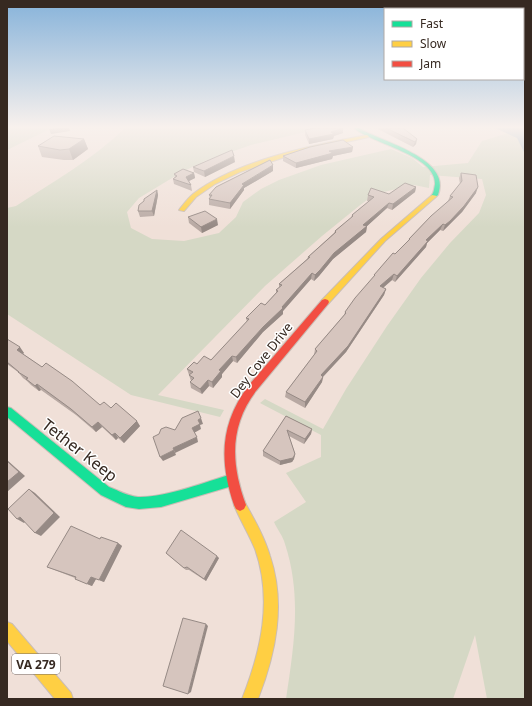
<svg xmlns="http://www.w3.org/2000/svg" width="532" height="706" font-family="'Noto Sans',sans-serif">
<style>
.green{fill:#d5d8c5}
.water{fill:#96b2c4}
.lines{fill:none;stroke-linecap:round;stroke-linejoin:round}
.fast-casing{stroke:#cabdb5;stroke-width:2}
.slow-casing{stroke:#cabdb5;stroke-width:2}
.jam-casing{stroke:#cabdb5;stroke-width:2}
.fast{fill:#16e098;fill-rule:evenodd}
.slow{fill:#ffcf43;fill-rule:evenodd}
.jam{fill:#f24e42;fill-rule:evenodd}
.wall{fill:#b8a9a3}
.shaded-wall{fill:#968a85}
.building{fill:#d6c5be;stroke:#968a85}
.labels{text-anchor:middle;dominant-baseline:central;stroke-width:3;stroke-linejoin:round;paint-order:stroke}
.shield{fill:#fff;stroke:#726964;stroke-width:1}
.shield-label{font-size:12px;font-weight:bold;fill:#362921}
.street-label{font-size:13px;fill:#362921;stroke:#fff}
.near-street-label{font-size:16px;fill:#362921;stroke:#fff}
</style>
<rect width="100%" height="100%" fill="#f0e0d8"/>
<g class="green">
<path d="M7,128H49L48,130L7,150Z"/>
<path d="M125,128H316L318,129L251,145L205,161L182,172L139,198L127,212L131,228L152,239L184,241L219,233L236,217L243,202L261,189L279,180L321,165L391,149L412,158L423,167L468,163L482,141L525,128V699H487L475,635L453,699H286C294,646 302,596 285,544C283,536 277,529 274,522L306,502L286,473L321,457V435L260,403L265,399L323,429L346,389L387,326L421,278L450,243L479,213L486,195L482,179L430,175L429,188L414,185L375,194L359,206L322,236L265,286L158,395L224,410L220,417L131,395L7,314V208L16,206C53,182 93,159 125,128Z"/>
</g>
<path class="water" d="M495,128H525V154L517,138Z"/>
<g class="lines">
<defs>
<g id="fast">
<path d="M354,128H359C381,142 453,158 438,195L434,198L431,196C434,193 434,189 435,184C436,155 372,144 354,128Z"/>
<path d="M7,407L11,408L109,487C119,491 128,496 138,497C164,498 206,482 232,474L236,476L238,480L236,484L232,486L161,507L139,509L126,507L101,495L7,417Z"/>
</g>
<g id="slow">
<path d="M367,135L369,137L297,153L240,172L215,184L196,197L184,211L179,210C183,205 188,198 193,194C237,160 313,145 367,135Z"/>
<path d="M432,195L437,196L385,241L328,304H322L321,302L322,300L381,239Z"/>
<path d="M240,499L244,501C254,519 264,536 270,556C286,604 276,653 258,699H242C261,651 273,600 255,549C249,534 240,520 234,505L236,501Z"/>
<path d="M7,622L12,624L71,693L73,699H55L7,641Z"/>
</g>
<path id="jam" d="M325,299L328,300L329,302L328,304L256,391C229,427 231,464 246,505L244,509L240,511L236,509L234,505C219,461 220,423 249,385L322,300Z"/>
</defs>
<use href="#fast" class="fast-casing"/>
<use href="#slow" class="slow-casing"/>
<use href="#jam" class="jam-casing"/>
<use href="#fast" class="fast"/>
<use href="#slow" class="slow"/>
<use href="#jam" class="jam"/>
</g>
<g class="wall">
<path d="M343,128V133L334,136L333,139L309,144L305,135V130Z"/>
<path d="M376,128H403L417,139L416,144L413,147Z"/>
<path d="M84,139L88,149L73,160H64L42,157L38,146Z"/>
<path d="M353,147L352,152L333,156L332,159L296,168L283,161V156Z"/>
<path d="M235,162L205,177L194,172L193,167Z"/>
<path d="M273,171L244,188V190L230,209L209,205V199L210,198L209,195Z"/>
<path d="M194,173L195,178L189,181L191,185L192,191L174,184L173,179L175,177L174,174Z"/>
<path d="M461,173L476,193L462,212L443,231L440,230L427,243L426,247L395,282L392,280L383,288L386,289L384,295L346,352L323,377L322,382L305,408L285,397L286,392L314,355L315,349L344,315L345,312L374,277V275L408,242L409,239L448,201L450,196L460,184L459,178Z"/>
<path d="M416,187L415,192L392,210L387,208L367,226L366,232L333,259L319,276L314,281L311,279L283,311V314L263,332L237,363L233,361L222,374V377L213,388L209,386L202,394L191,388L190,382L191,381L187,369L197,364L211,360L247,322L246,318L265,305L276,293V290L279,288V284L307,259L308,257L334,233L335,231L351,218L352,215L369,201H367L368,195L389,194Z"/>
<path d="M157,190L158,195L154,216L140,217L138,211L144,201Z"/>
<path d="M188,217L218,225L202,233L189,223Z"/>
<path d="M7,339L24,353L23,354L42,367L100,405L111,408L140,426L124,443L118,438L116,440L102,427L96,432L76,415L41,390L39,391L31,385L27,381L23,378L18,372L7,364Z"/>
<path d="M286,416L312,429L311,434L304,444L289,436L295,454L294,459L292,462L280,465L263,456V451Z"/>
<path d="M100,539L118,543L122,546L104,582L96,579L92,586L75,579V578L47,567Z"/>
<path d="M166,553L219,558L206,581L189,570H186Z"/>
</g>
<g class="shaded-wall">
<path d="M57,128H69L70,131L51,134L49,129Z"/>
<path d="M343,128V133L334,136L333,139L309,144V139Z"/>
<path d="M84,139L88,149L73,160L69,149Z"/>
<path d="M417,139L416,144L413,147L415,142Z"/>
<path d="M353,147L352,152L333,156L332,159L296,168V163L329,151Z"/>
<path d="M234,156L235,162L205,177L204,171Z"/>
<path d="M273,165V171L244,188V190L230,209V203L242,184Z"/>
<path d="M194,173L195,178L187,182L186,177Z"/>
<path d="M416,187L415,192L392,210L393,204Z"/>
<path d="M478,187L476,193L462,212L443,231L445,225Z"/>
<path d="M157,190L158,195L154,216L152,211Z"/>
<path d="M389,203L387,208L366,227L367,226L366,232L333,259L319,276L314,281L315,275L334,253L363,225Z"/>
<path d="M217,219L218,225L202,233L201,227Z"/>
<path d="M443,224L440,230L427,243L426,247L395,282L397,276L426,240Z"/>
<path d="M312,273L311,279L283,311V314L263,332L237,363L236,357L263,327Z"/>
<path d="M394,274L392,280L378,292L380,286Z"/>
<path d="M386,289L384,295L346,352L319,381L321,375Z"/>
<path d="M20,347L24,353L21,355L17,350Z"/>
<path d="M232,356L233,361L222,374V377L213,388L212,382L219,370Z"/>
<path d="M323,377L322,382L305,408V402Z"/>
<path d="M208,380L209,386L202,394L200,389Z"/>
<path d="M37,384L41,390L39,391L35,386Z"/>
<path d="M201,418L203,424L200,425L201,429L194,433L192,428L198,420Z"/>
<path d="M137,421L140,426L124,443L120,438Z"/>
<path d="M98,422L102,427L96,432L92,427Z"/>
<path d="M312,429L311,434L304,444L305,439Z"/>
<path d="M115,433L118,438L116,440L112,435Z"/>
<path d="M197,437L198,442L175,453L173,448Z"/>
<path d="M174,450L176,455L163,461L160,457Z"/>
<path d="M295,454L294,459L292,462L280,465V461Z"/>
<path d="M7,460L25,476L7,492Z"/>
<path d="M29,489L35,493L60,517L41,536L35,533Z"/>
<path d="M20,517L26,521L24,523L17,519Z"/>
<path d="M118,543L122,546L104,582L99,580Z"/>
<path d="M217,556L219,558L206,581L204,579Z"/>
<path d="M91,577L96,579L92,586L87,584Z"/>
<path d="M206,624L208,626L191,692L188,694Z"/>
</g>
<g class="building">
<path d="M315,128H343L331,132L334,134L309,139L305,130Z"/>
<path d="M386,128H403L417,139L415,142Z"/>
<path d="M54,136L84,139L69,149L60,150L38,146Z"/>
<path d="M343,140L353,147L329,151L333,153L296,163L283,156L310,147Z"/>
<path d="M232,150L234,156L204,171L193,167Z"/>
<path d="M270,160L273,165L242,184L244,185L230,203L209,199L212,195H209L216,187Z"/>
<path d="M183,169L194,173L186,177L191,185L173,179L177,176L174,174Z"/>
<path d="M461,173L476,175L478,187L464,206L450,221L445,225L443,224L426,240L428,241L397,276L394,274L380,286L386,289L348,346L321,375L323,377L305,402L286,392L317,351L315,349L346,313L345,312L355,298L375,275H374L393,253L395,254L410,239H409L431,216L453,197L450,196L462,181Z"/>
<path d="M405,183L416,187L393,204L389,203L363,225L367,226L334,253L320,270L315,275L312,273L282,307L283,308L263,327L236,357L232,356L219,370L221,371L212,382L208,380L200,389L190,382L194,378L189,375L193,372L187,369L194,362L197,364L204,356L211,360L249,319L246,318L261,303L265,305L278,291L276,290L282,285L279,284L310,257H308L336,232L335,231L353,216L352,215L374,197L368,195L371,188L389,194Z"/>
<path d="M157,190L152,211H138L139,205L144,201V199Z"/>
<path d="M205,211L217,219L201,227L188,217Z"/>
<path d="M7,339L20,347L17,350L42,367L46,363L72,381L100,405L104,402L111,408L116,403L137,421L120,438L115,433L112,435L98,422L92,427L71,409L37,384L35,386L26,379L28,378L18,372H19L7,362Z"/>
<path d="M198,411L201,418L198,420L200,424L192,428L197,437L173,448L174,450L160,457L153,437L159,434L161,429L166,427L175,430L182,418Z"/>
<path d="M286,416L312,429L305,439L287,430L295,454L293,458L280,461L263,451Z"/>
<path d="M7,461L19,472L7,482Z"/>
<path d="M29,489L54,513L35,533L20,517L17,519L8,509Z"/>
<path d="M71,526L100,539L101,537L118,543L99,580L91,577L87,584L75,579L76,577L47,567Z"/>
<path d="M181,530L217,556L204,579L187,567L184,568L166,553Z"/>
<path d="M183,618L206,624L188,694L163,686Z"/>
</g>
<linearGradient id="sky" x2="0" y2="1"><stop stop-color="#87b3da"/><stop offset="0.56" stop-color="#f8f1ed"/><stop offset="1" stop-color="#f8f1ed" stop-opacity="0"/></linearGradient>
<rect width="532" height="227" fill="url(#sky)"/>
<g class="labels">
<rect class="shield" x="12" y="654" width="48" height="20" rx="3"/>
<g class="shield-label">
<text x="36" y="664">VA 279</text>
</g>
<g class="street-label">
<text transform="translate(261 360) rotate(-52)">Dey Cove Drive</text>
</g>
<g class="near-street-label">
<text transform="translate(80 450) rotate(38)">Tether Keep</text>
</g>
</g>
<rect width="532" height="706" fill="none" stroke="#362921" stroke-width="16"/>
<rect x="384" y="8" width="140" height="72" fill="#ffffff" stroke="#afa9a6"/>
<rect x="392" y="21" width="20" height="6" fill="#16e098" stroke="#afa9a6"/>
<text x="420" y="28" font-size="12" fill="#362921">Fast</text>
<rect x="392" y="41" width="20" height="6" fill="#ffcf43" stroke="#afa9a6"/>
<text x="420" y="48" font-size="12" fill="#362921">Slow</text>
<rect x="392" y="61" width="20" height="6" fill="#f24e42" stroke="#afa9a6"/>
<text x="420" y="68" font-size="12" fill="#362921">Jam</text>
</svg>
